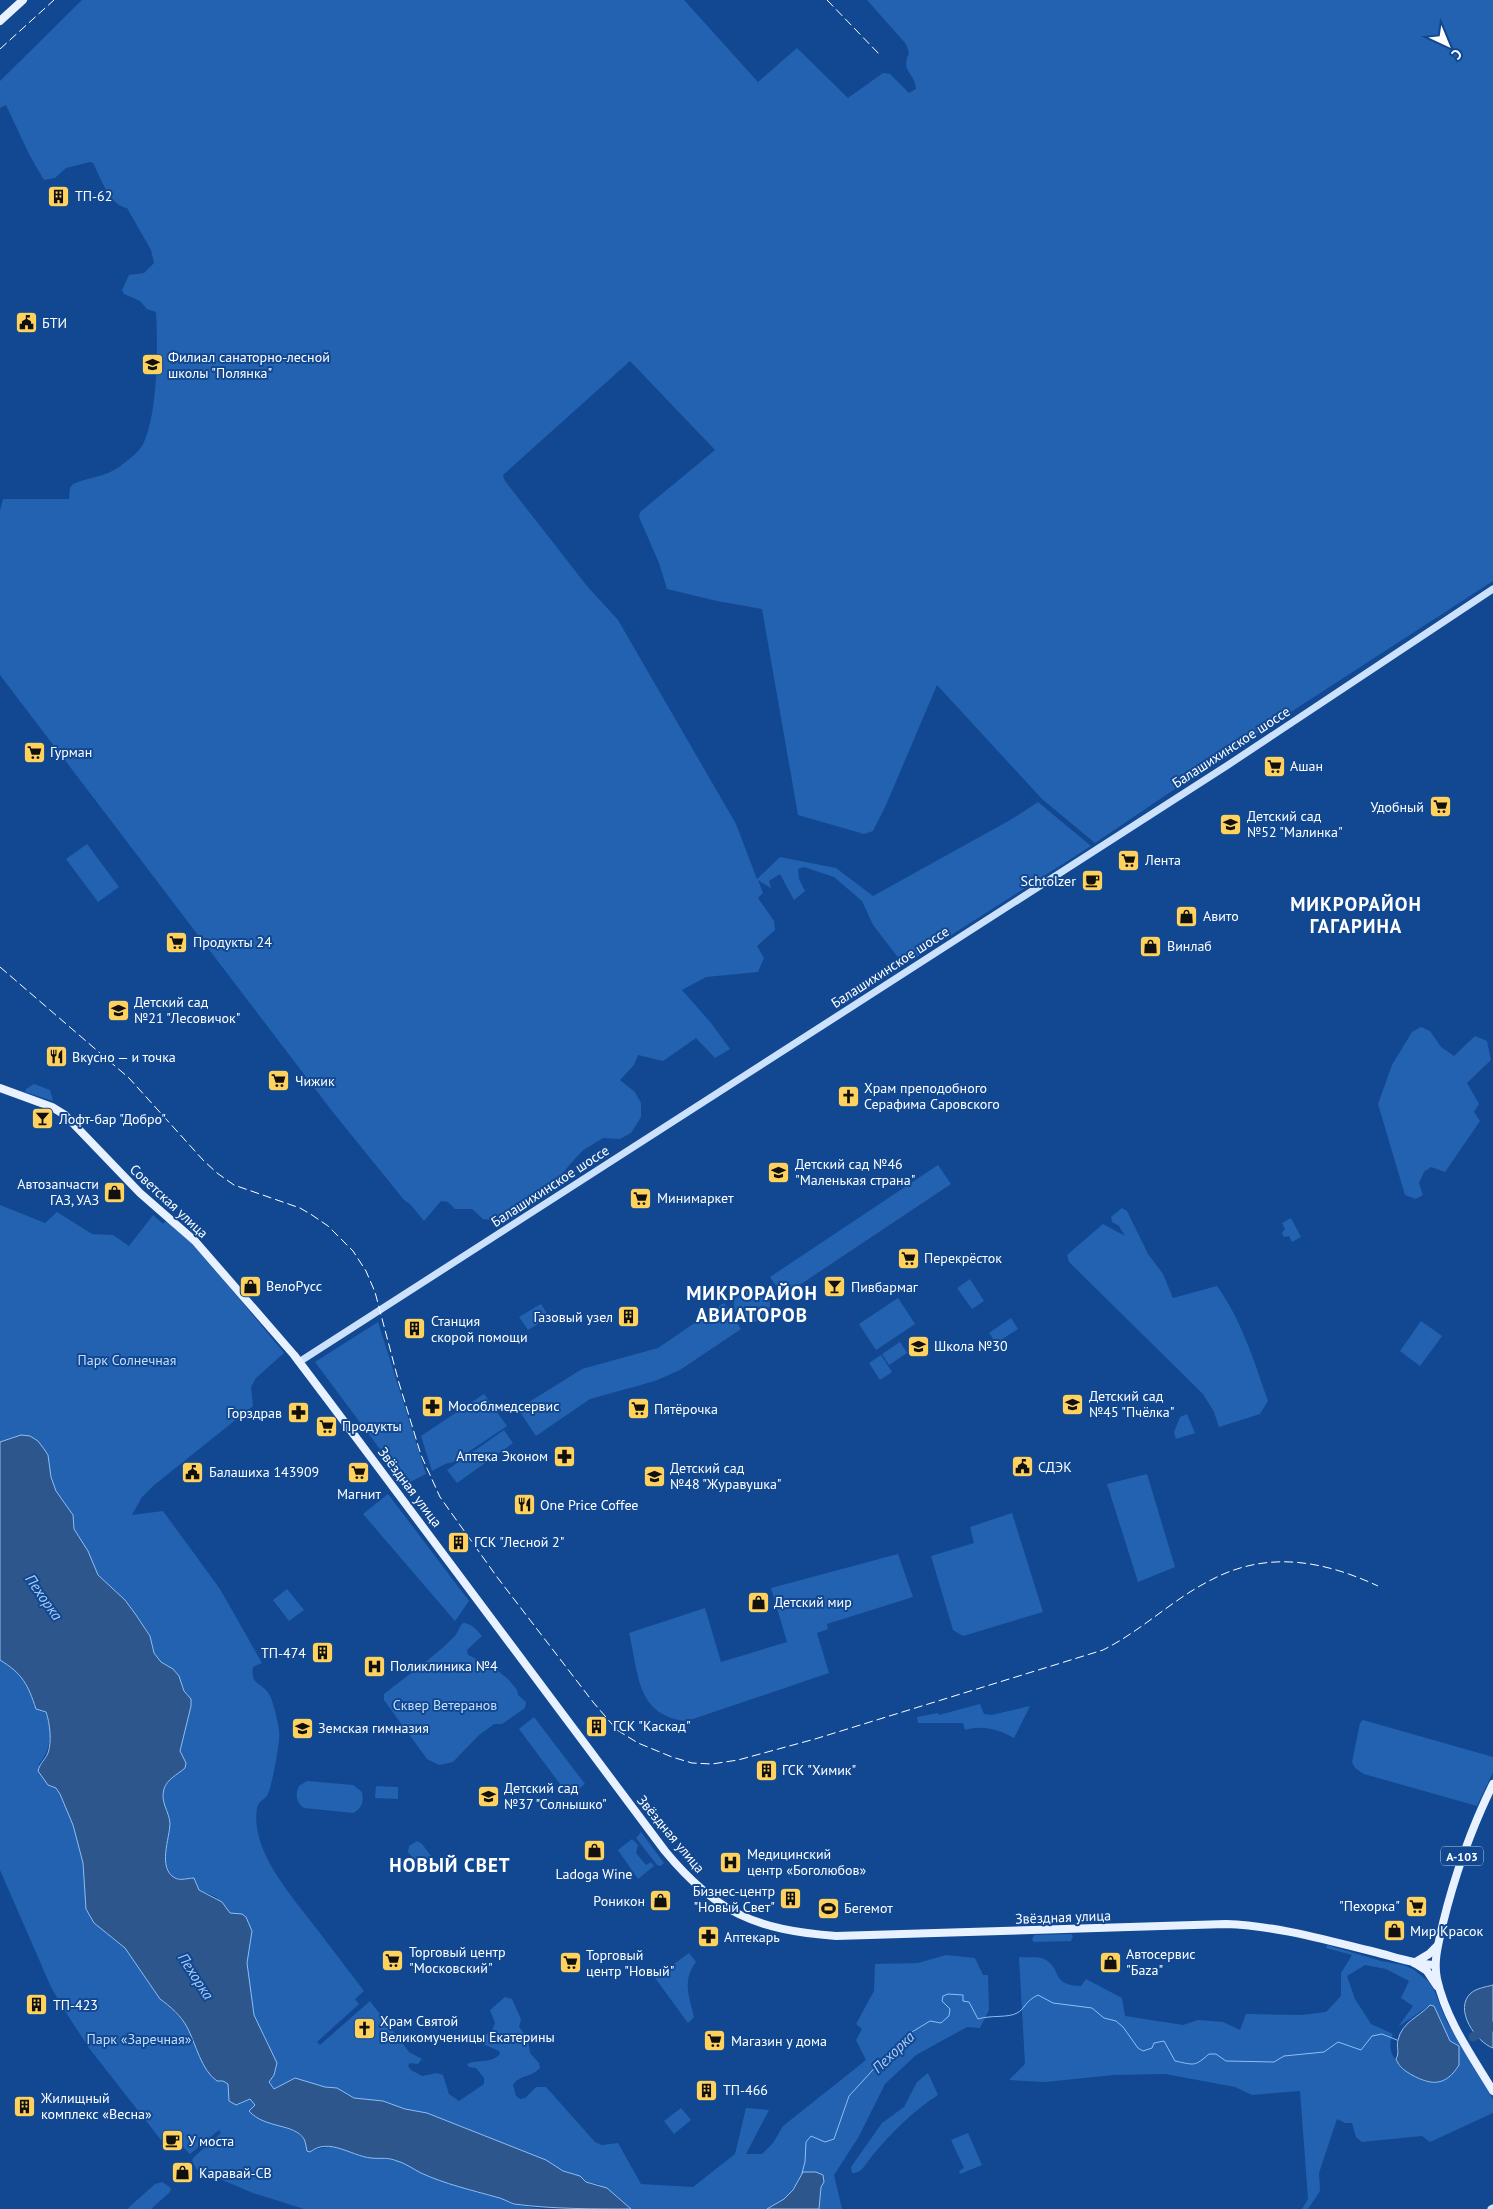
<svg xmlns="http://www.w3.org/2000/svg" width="1493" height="2209" font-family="'PT Sans',sans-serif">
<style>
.green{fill:#2362b0;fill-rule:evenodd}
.water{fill:#2d568c;stroke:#8ebef6}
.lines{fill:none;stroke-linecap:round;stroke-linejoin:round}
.stream{stroke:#8ebef6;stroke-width:1}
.river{stroke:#2d568c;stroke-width:9}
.secondary{stroke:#cce1fc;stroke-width:7}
.primary{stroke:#e8f1ff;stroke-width:8}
.rail{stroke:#fff;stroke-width:1;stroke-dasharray:9 4;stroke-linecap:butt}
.labels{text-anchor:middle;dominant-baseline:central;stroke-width:4;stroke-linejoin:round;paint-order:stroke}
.shield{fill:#114891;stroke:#b8c8de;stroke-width:1}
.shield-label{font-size:12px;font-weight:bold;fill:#fff}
.poi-label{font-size:14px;fill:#fff;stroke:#114891;text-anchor:start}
.street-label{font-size:14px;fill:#fff;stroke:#114891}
.park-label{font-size:14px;fill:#c4defd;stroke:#114891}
.water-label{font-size:15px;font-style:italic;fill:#a9cdf9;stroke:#114891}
.district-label{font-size:19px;font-weight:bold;letter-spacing:1px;fill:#fff;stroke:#114891}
</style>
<rect width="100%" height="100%" fill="#114891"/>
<g class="green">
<path d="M82,0H684L758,82L797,48L848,98L883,73L890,74L909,93L916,89C915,72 900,72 909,53L906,44L867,0H1493V581L1246,741L1095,843L1042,799L937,685L886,805L873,831L864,834L798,815L762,609L717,601L667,589L659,563L639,517L640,512L715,450L630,361L503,475L505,481L587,586L618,620L736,824L757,879L780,857L836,868L873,896L1012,819L1038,802L1091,846L904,965L873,925L862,901L834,877L804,867L798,869L799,879L805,891L794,900L780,874L769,881L771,888L758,880L763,893L758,898L774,921L775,930L757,946L764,958L758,972L706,977L682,990L711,1023L730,1049L715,1058L696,1038L663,1061L638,1055L634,1065L620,1080L635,1092L641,1103V1117L631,1133L620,1139L603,1138L582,1151L549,1188L491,1220L483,1219L472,1209H455L448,1202L441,1201L424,1221L410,1204L404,1200L332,1111L0,675V511L3,499H69L70,488L73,484C89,477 105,477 119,467C127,461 141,451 144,442C158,411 158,347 156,312L147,309L140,301L124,294L122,290L129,275L144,273L154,263L151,250L127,208C109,205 101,178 93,163L90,162L66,168L55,178L44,180L30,156L6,105L0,108V81Z"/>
<path d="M87,844L119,887L98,902L66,859Z"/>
<path d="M1421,1027L1430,1031L1441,1047L1454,1056L1475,1036L1487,1041L1491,1060L1467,1083L1479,1104L1474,1112L1480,1121L1445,1172L1431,1167L1424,1172L1419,1183L1423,1195L1416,1199L1405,1195L1378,1104L1392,1065L1412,1032Z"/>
<path d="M34,1084L50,1090L53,1101L25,1092L26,1089Z"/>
<path d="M938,1165L951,1184L783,1296L770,1277Z"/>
<path d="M0,1205L45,1223L57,1212L92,1234L113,1235L129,1246L153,1215L163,1224L167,1220L196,1246L284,1353L256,1378L251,1387L253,1406L153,1486L142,1497L132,1515L163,1511L220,1589L262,1663L253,1667C250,1686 262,1682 269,1694C273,1700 278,1722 279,1730C281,1739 272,1785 268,1794C265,1800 258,1801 257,1808C250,1851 292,1896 316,1928C332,1949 348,1970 364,1991L355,1999L359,2004L317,2042L320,2045L370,2001L409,2052L422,2059L418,2064L410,2063L408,2066L411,2070L422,2076L437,2073L443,2075L449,2094L459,2101L484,2084V2078L476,2068L469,2067L467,2064C479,2059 491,2064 500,2054L499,2051L481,2043L482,2037L492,2031L495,2023L490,2010L505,1997L512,1999L521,2019L519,2027L528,2039L530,2053L539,2063L540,2068C532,2077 519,2075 513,2085L516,2096L520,2099L525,2098L536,2087H546L595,2142L602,2145L618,2143L641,2184L693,2187L735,2154L746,2108L769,2110L746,2154H762L773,2143L783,2126L866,2060L856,2040L862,2029L856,2024L874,1991L875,1964L918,1963L946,1955L975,1958L983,1975H988L989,2010L980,2028L967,2027L916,2055L885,2084L858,2138L834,2175L842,2209H819L822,2175L816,2172H803L793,2190L784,2199L767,2209H631L617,2196L598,2184L586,2182C579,2174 573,2174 564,2171C557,2169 552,2163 546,2160L427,2113L405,2109L383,2101L354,2098L337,2088L325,2087L295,2078L274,2089L268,2082L274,2075L269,2045L254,2015L252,2004L247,1963L252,1931L227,1910L216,1897L199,1890L197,1887L196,1880C187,1877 176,1883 169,1872C160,1857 170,1838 169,1822C169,1810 160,1802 164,1789C167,1779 177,1774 185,1768L180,1751L191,1706V1699L184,1691L179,1676L173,1669L161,1662L154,1653L150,1635L136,1615L125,1600L98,1575L88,1551L74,1529L73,1515L56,1491L51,1477L49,1464L30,1436L21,1435L0,1442Z"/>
<path d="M1122,1208L1127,1211L1148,1254L1163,1274L1173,1298L1217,1286C1242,1321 1254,1361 1268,1401L1260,1414L1219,1427L1214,1412L1203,1394L1069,1262L1067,1255L1103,1224L1125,1236L1119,1226L1112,1222L1111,1217Z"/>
<path d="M1291,1218L1301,1237L1292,1242L1289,1236L1284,1237L1282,1233L1285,1229L1282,1223Z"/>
<path d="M970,1279L984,1301L972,1309L957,1288Z"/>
<circle cx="752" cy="1304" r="18"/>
<path d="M898,1298L915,1324L876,1350L859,1324Z"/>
<path d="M724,1303L741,1329L680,1370L655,1381L590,1399L536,1436L518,1409L582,1369L658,1348Z"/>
<path d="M541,1304L549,1317L528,1330L519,1317Z"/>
<path d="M1011,1318L1018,1329L996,1343L989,1333Z"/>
<path d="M1421,1321L1442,1336L1420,1366L1400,1351Z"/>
<path d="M378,1322L426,1474L406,1484L315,1362Z"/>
<path d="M900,1342L907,1353L889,1365L882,1354Z"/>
<path d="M881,1355L892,1372L880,1380L869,1363Z"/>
<path d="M484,1394L507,1426L453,1462L445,1464L432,1471L421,1436Z"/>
<path d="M1187,1414L1195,1433L1176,1439L1174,1432L1180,1417Z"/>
<path d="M504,1430L513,1443L457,1483L447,1470Z"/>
<path d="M1147,1474L1175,1567L1138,1582L1107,1484Z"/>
<path d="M388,1494L469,1601L455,1621L363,1514Z"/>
<path d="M1012,1513L1043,1612L963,1636L953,1630L931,1556L974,1543L970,1527Z"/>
<path d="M898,1554L913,1597L827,1624L828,1629L817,1633L829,1673L687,1721C636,1716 639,1674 629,1633L705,1608L721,1662L787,1642L771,1588Z"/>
<path d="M287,1589L304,1610L289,1621L273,1600Z"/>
<path d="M463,1623C471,1623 477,1630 482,1636L467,1650L468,1655L492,1666L508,1679L517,1690L518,1695L526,1702L525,1708L502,1724H494L479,1735L453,1762L439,1765L427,1759L384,1700V1694C408,1675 433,1658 455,1636C458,1632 459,1627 463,1623Z"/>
<path d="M0,1660C22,1673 28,1685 36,1709L46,1713C53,1729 51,1751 39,1764L48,1785L56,1788L60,1794L73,1825L83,1863L86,1909L94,1923L125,1948L160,1999L168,2004L186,2025L207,2070L228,2084L237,2105L250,2099L288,2129L297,2132L306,2142L307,2151L335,2146L355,2154L372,2158L384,2157L399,2161L444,2182L456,2184L475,2192L499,2197L512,2204L542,2209H304L253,2193L196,2169L192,2160L194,2157L221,2133L219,2130L190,2154L169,2133L161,2140L89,2048L63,2008L51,1987L0,1870Z"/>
<path d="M980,1704L984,1714L992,1715L1030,1706L1014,1738C998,1729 982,1725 965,1730L963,1723H918L917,1717L938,1713L939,1715Z"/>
<path d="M534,1717L585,1784L569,1796L519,1729Z"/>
<path d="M1363,1720L1493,1757V1772L1477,1806L1364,1774L1355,1768L1352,1762L1360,1723Z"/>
<path d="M307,1781L353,1785L362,1792C364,1801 362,1809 353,1813L304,1808C296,1803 295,1794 299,1786Z"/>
<path d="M376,1786L398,1787V1799L375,1798Z"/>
<path d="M641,1832L664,1863L661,1866L657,1865L636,1838Z"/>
<path d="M632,1839L638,1845L636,1853L646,1865L651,1862L654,1866L638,1879L618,1850Z"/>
<path d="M417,1841L422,1844L434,1860L433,1866L427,1870L422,1869L408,1852L409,1846Z"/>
<path d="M1071,1934L1073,1936L1071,1941L1034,1942L1032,1940L1034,1935Z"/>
<path d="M1327,1945L1381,1961L1403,1965L1413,1969L1428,1981L1434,1990L1447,2022L1493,2099V2113L1430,2142L1422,2136L1362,2142L1356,2137L1352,2123H1345L1337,2119L1319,2173L1320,2191L1308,2209H1302L1308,2199L1300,2091L1252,2095L1235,2087L1165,2074L1114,2075L1045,2082L1009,2080L1025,2064L1019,1957C1026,1958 1038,1956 1044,1959C1063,1968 1049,1985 1081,1986L1086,1979L1122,1998L1125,2016L1183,2025L1198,2020L1223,2022L1240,2030L1246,2014L1301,2015L1326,2012L1341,1996V1973L1352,1955L1326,1948ZM1365,1965L1386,1969L1409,1981L1401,1998L1413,2006L1398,2027L1430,2005L1434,2006L1450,2041L1459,2046V2065L1425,2082C1408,2072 1382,2058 1393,2034L1371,2024L1355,1999L1347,1976Z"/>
<path d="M689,1953L696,1962C682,1981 689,1995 694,2017L688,2023L655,1978Z"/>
<path d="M928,2073L938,2095C913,2111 890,2134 872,2156C866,2163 862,2174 852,2173L851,2167L882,2123L904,2107L917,2082Z"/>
<path d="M681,2108L691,2120L674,2134L664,2121Z"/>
<path d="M968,2133L982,2165L960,2174L959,2171L964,2168L951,2140Z"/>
<path d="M162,2182L171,2188L170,2192L151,2209H127L155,2184Z"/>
</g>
<g class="water">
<path d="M21,1435L30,1436L38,1441L44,1449L48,1455L51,1477L56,1491L73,1515L74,1529L88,1551L98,1575L125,1600L136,1615L150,1636L154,1653L161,1662L173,1669L179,1676L184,1691L191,1699V1706L180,1751L186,1763L185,1768C177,1775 167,1779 164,1789C160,1802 169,1811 170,1823C170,1838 157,1868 175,1878C181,1881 188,1878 194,1878L199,1890L222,1902L230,1913L242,1914L246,1917L252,1931L247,1963L254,2015L277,2063L274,2075L269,2082L274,2089L295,2078L325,2087L337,2088L354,2098L383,2101L405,2109L427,2113L546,2160L563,2171L580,2176L586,2182L607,2188L631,2209C593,2209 551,2209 514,2204C508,2202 502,2198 496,2197C471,2190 445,2184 421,2173C413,2169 405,2163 397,2161C388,2157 381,2159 371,2158C351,2156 329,2137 310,2152L307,2151C306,2147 306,2143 304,2139C294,2123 265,2129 249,2111L255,2105L250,2099L236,2105L229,2101L228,2084L223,2081H217C201,2070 196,2044 187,2027C181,2016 170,2006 160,1999L125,1948L94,1923L86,1909L83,1863L73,1825L60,1794L56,1788L48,1785L38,1771C40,1763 45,1760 48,1753C52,1742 50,1723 46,1712L36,1709C28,1685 23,1674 0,1660V1442Z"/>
<path d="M1493,1985V2048C1476,2042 1453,2009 1471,1993C1477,1988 1486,1987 1493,1985Z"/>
<path d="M1430,2005L1434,2006L1450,2041L1459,2046V2065C1446,2086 1432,2086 1412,2075C1405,2071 1399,2067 1396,2059C1400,2052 1396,2047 1398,2040C1402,2022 1419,2017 1430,2005Z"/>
<path d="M803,2172H816L823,2175L824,2182L821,2187L819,2209H767L784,2199L793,2190Z"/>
</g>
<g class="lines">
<path class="stream" d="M802,2173L805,2162L806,2142L811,2136L825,2142L834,2139L849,2096L881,2061L894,2053L907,2035L930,2021L941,2023L949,2016L950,2009L942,2001L943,1996L948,1994L963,1995V2001L969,2002L978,2019C990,2015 1009,2018 1017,2013C1025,2009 1025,2001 1038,1995L1053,2003L1092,2008L1104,2018L1116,2021L1123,2027L1138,2048L1143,2051L1152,2048L1154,2043L1164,2041L1175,2061C1195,2065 1194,2067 1209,2054H1216L1226,2061L1274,2062L1284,2056L1324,2052L1338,2042L1361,2050L1372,2036L1382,2034L1397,2040"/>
<path class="river" d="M1473,2037L1493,2026"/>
<g class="secondary">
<path d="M299,1362L1228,765L1493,589"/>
<path d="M1491,2209L1493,2208"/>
</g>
<g class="primary">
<path d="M0,21L23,0"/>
<path d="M0,1088L52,1107L65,1115L140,1193L195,1241L294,1355L331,1404L665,1851C716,1913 756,1930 836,1936L1226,1924C1278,1926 1325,1940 1375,1952C1395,1957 1414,1964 1435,1965"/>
<path d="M1493,1784C1471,1829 1455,1874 1443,1923C1439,1942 1433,1960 1437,1979C1446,2020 1472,2056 1493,2091"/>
<path d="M1414,1963L1429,1954L1437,1946"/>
<path d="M1416,1964L1427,1971L1437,1986"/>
</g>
<g class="rail">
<path d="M827,0L880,55"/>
<path d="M0,49L54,0"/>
<path d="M0,967L129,1078L203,1160L217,1173L234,1185L300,1208L312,1215L328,1226L353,1251L366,1271L375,1292L399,1383L421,1455L440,1497L497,1577L593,1702L617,1730L638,1743L672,1757L692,1763L712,1764L738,1760L815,1739L1103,1650C1141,1631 1172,1600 1209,1581C1266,1550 1322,1560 1378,1586"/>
</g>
</g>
<defs>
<symbol id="building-square" viewBox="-11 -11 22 22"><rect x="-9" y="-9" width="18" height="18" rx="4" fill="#ffd25e" stroke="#114891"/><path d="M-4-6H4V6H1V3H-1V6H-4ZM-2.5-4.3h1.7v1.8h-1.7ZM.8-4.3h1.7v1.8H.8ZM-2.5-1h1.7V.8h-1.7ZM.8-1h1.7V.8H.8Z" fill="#111"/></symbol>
<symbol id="civic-square" viewBox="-11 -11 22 22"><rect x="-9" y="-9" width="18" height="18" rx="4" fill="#ffd25e" stroke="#114891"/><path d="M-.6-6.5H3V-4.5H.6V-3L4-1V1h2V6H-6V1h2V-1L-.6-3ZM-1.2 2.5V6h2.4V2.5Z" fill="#111"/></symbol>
<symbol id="school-square" viewBox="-11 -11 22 22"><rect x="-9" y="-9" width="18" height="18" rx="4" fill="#ffd25e" stroke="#114891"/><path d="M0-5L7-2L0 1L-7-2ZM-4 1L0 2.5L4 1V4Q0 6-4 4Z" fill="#111"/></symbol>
<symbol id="supermarket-square" viewBox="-11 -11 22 22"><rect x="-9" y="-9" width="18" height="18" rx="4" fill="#ffd25e" stroke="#114891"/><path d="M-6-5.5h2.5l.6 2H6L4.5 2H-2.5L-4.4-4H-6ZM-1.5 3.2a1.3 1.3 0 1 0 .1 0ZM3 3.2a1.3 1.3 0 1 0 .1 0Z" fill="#111"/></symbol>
<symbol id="cafe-square" viewBox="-11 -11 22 22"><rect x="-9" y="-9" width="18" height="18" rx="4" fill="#ffd25e" stroke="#114891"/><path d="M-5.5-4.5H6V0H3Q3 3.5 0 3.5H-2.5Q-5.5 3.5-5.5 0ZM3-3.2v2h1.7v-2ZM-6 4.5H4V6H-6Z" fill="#111"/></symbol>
<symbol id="shop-square" viewBox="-11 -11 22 22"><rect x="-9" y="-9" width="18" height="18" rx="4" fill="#ffd25e" stroke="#114891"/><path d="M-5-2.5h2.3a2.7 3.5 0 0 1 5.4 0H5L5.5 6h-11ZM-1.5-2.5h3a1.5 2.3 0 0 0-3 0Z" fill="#111"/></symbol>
<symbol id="restaurant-square" viewBox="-11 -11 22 22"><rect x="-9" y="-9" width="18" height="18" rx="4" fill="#ffd25e" stroke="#114891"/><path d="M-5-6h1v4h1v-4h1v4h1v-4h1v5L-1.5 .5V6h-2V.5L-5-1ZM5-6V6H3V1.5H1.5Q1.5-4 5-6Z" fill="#111"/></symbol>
<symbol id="church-square" viewBox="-11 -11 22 22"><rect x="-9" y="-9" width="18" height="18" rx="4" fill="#ffd25e" stroke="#114891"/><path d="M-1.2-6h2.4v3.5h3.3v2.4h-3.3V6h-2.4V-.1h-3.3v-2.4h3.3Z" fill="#111"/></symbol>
<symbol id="bar-square" viewBox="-11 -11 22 22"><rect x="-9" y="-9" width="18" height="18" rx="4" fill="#ffd25e" stroke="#114891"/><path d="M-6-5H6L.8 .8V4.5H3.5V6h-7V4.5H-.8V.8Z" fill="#111"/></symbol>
<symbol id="pharmacy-square" viewBox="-11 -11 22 22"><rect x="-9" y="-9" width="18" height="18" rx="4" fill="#ffd25e" stroke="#114891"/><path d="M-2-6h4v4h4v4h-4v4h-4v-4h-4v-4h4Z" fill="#111"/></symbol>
<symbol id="hospital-square" viewBox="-11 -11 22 22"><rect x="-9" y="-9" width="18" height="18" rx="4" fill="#ffd25e" stroke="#114891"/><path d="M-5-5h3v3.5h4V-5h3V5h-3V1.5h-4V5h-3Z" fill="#111"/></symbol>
<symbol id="stadium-square" viewBox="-11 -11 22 22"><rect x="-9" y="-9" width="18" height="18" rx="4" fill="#ffd25e" stroke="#114891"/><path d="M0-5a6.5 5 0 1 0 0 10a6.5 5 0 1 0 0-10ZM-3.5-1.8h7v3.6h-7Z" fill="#111"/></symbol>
</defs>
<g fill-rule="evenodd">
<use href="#building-square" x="46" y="184" width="25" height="25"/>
<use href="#civic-square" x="14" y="310" width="25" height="25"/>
<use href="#school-square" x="140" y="352" width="25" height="25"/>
<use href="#supermarket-square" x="22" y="740" width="25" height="25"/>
<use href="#supermarket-square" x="1262" y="754" width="25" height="25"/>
<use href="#supermarket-square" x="1428" y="794" width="25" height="25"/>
<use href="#school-square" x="1218" y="812" width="25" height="25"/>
<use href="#supermarket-square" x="1116" y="848" width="25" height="25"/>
<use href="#cafe-square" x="1080" y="868" width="25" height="25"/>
<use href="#shop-square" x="1174" y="904" width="25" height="25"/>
<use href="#supermarket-square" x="164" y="930" width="25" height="25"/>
<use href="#shop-square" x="1138" y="934" width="25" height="25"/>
<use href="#school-square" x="106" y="998" width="25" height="25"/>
<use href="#restaurant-square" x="44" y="1044" width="25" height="25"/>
<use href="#supermarket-square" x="266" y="1068" width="25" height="25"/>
<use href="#church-square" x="836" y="1084" width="25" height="25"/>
<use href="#bar-square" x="30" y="1106" width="25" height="25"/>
<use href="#school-square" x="766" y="1160" width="25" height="25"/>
<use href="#shop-square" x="102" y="1180" width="25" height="25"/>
<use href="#supermarket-square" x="628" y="1186" width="25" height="25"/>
<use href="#supermarket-square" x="896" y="1246" width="25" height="25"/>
<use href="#shop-square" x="238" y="1274" width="25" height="25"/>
<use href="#bar-square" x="822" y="1274" width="25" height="25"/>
<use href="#building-square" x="616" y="1304" width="25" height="25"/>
<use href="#building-square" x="402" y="1316" width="25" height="25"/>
<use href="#school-square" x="906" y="1334" width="25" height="25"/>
<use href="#school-square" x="1060" y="1392" width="25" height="25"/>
<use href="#pharmacy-square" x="420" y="1394" width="25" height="25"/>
<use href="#supermarket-square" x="626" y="1396" width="25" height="25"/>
<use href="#pharmacy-square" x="286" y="1400" width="25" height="25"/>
<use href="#supermarket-square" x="314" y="1414" width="25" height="25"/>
<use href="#pharmacy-square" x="552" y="1444" width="25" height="25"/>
<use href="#civic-square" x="1010" y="1454" width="25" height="25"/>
<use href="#civic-square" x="180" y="1460" width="25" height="25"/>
<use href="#supermarket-square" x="346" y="1460" width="25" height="25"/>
<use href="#school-square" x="642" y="1464" width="25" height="25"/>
<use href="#restaurant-square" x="512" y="1492" width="25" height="25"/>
<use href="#building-square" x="446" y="1530" width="25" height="25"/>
<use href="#shop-square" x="746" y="1590" width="25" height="25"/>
<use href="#building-square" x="310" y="1640" width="25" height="25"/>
<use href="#hospital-square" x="362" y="1654" width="25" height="25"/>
<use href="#building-square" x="584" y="1714" width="25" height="25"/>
<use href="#school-square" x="290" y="1716" width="25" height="25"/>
<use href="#building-square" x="754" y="1758" width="25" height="25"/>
<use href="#school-square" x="476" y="1784" width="25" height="25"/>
<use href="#shop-square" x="582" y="1838" width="25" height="25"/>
<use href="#hospital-square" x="718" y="1850" width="25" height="25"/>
<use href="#building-square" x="778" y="1886" width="25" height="25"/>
<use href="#shop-square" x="648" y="1888" width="25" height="25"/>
<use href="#supermarket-square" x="1404" y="1894" width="25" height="25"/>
<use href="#stadium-square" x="816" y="1896" width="25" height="25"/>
<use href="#shop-square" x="1382" y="1918" width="25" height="25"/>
<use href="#pharmacy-square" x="696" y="1924" width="25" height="25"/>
<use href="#supermarket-square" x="380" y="1948" width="25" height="25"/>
<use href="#shop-square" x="1098" y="1950" width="25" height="25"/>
<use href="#supermarket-square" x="558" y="1950" width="25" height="25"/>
<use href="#building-square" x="24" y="1992" width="25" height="25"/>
<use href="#church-square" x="352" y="2016" width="25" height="25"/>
<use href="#supermarket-square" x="702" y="2028" width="25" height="25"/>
<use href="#building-square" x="694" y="2078" width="25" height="25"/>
<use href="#building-square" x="12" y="2094" width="25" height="25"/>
<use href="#cafe-square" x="160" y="2128" width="25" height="25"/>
<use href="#shop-square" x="170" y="2160" width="25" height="25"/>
</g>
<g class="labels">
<rect class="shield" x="1441" y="1846.5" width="42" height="19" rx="4"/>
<g class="shield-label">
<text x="1462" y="1856">А-103</text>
</g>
<g class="poi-label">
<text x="75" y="196">ТП-62</text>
<text x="42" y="323">БТИ</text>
<text x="168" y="357">Филиал санаторно-лесной<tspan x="168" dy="16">школы "Полянка"</tspan></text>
<text x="50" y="752">Гурман</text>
<text x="1290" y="766">Ашан</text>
<text x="1424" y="807" text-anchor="end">Удобный</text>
<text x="1247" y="816">Детский сад<tspan x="1247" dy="16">№52 "Малинка"</tspan></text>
<text x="1145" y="860">Лента</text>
<text x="1076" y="881" text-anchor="end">Schtolzer</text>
<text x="1203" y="916">Авито</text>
<text x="193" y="942">Продукты 24</text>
<text x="1167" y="946">Винлаб</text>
<text x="134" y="1002">Детский сад<tspan x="134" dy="16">№21 "Лесовичок"</tspan></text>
<text x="72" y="1057">Вкусно — и точка</text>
<text x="295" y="1081">Чижик</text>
<text x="864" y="1088">Храм преподобного<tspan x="864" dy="16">Серафима Саровского</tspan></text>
<text x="59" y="1119">Лофт-бар "Добро"</text>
<text x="795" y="1164">Детский сад №46<tspan x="795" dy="16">"Маленькая страна"</tspan></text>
<text x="99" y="1184" text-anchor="end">Автозапчасти<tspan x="99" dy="16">ГАЗ, УАЗ</tspan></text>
<text x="657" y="1198">Минимаркет</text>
<text x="924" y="1258">Перекрёсток</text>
<text x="266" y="1286">ВелоРусс</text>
<text x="851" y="1287">Пивбармаг</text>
<text x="613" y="1317" text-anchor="end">Газовый узел</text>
<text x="431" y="1321">Станция<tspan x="431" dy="16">скорой помощи</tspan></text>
<text x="934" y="1346">Школа №30</text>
<text x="1089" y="1396">Детский сад<tspan x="1089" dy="16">№45 "Пчёлка"</tspan></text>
<text x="448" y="1406">Мособлмедсервис</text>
<text x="654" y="1409">Пятёрочка</text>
<text x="282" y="1413" text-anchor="end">Горздрав</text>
<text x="342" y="1426">Продукты</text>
<text x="548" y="1456" text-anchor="end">Аптека Эконом</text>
<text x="1038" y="1467">СДЭК</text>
<text x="670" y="1468">Детский сад<tspan x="670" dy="16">№48 "Журавушка"</tspan></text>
<text x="209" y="1472">Балашиха 143909</text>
<text x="359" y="1494" text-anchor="middle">Магнит</text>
<text x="540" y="1505">One Price Coffee</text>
<text x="474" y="1542">ГСК "Лесной 2"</text>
<text x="774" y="1602">Детский мир</text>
<text x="306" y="1653" text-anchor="end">ТП-474</text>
<text x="390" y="1666">Поликлиника №4</text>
<text x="613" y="1726">ГСК "Каскад"</text>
<text x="318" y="1728">Земская гимназия</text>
<text x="782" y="1770">ГСК "Химик"</text>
<text x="504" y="1788">Детский сад<tspan x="504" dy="16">№37 "Солнышко"</tspan></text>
<text x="747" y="1854">Медицинский<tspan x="747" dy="16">центр «Боголюбов»</tspan></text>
<text x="594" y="1874" text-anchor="middle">Ladoga Wine</text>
<text x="775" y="1891" text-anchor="end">Бизнес-центр<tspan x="775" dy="16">"Новый Свет"</tspan></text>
<text x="645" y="1901" text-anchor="end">Роникон</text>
<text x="1400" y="1906" text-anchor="end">"Пехорка"</text>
<text x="844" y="1908">Бегемот</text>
<text x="1410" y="1931">Мир Красок</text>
<text x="724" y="1937">Аптекарь</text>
<text x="409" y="1952">Торговый центр<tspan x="409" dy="16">"Московский"</tspan></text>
<text x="1126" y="1954">Автосервис<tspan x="1126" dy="16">"Баzа"</tspan></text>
<text x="586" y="1955">Торговый<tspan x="586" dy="16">центр "Новый"</tspan></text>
<text x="53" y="2005">ТП-423</text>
<text x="380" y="2021">Храм Святой<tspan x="380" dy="16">Великомученицы Екатерины</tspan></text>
<text x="731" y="2041">Магазин у дома</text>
<text x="723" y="2090">ТП-466</text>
<text x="41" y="2098">Жилищный<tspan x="41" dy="16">комплекс «Весна»</tspan></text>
<text x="188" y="2141">У моста</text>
<text x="199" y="2173">Каравай-СВ</text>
</g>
<g class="street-label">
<text transform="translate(1231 747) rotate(-33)">Балашихинское шоссе</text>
<text transform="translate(890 967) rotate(-33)">Балашихинское шоссе</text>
<text transform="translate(550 1186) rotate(-33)">Балашихинское шоссе</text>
<text transform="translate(169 1201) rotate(43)">Советская улица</text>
<text transform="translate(410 1487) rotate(53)">Звёздная улица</text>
<text transform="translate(671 1834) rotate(50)">Звёздная улица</text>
<text transform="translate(1063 1917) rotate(-2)">Звёздная улица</text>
</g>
<g class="park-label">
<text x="127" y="1360">Парк Солнечная</text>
<text x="445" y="1705">Сквер Ветеранов</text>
<text x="139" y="2039">Парк «Заречная»</text>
</g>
<g class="water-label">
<text transform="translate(44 1597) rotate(55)">Пехорка</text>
<text transform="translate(196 1976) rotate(57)">Пехорка</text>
<text transform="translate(893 2052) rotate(-44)">Пехорка</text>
</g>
<g class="district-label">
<text x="1356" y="904">МИКРОРАЙОН<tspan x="1356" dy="22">ГАГАРИНА</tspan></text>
<text x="752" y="1293">МИКРОРАЙОН<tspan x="752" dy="22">АВИАТОРОВ</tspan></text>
<text x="450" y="1865">НОВЫЙ СВЕТ</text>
</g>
</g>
<g transform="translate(1448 45) rotate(136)" stroke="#114891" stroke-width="4" paint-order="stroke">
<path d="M0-4L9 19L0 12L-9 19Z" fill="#ffffff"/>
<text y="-8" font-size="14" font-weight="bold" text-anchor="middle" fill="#ffffff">С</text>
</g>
</svg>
